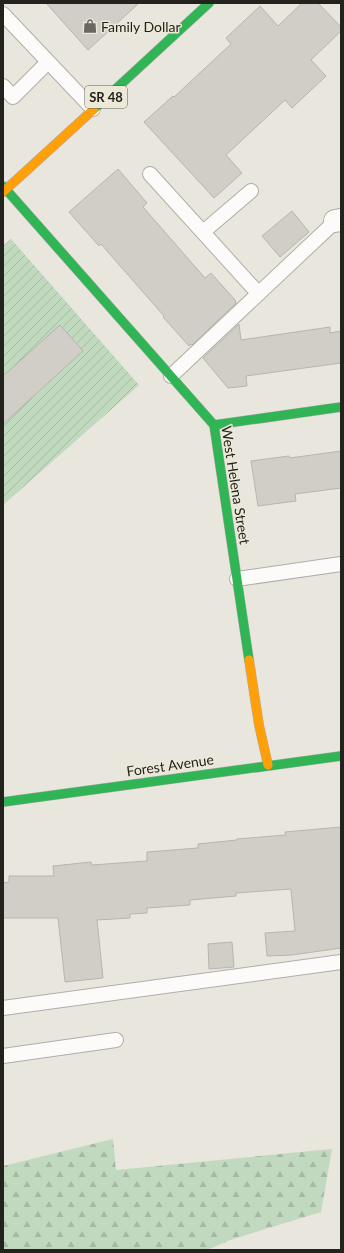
<svg xmlns="http://www.w3.org/2000/svg" width="344" height="1253" font-family="Lato,sans-serif">
<style>
.forest{fill:url(#forest-firs)}
.garden{fill:url(#garden-furrows)}
.building{fill:#d1cec8;stroke:#b8b4ae}
.lines{fill:none;stroke-linecap:round;stroke-linejoin:round}
.lane-casing{stroke:#b0aea8;stroke-width:16}
.street-casing{stroke:#b0aea8;stroke-width:24}
.fast-casing{stroke:#b0aea8;stroke-width:10}
.slow-casing{stroke:#b0aea8;stroke-width:10}
.lane{stroke:#fcfbfa;stroke-width:14}
.street{stroke:#fcfbfa;stroke-width:22}
.fast{stroke:#30b455;stroke-width:9}
.slow{stroke:#ff9f0a;stroke-width:9}
.labels{text-anchor:middle;dominant-baseline:central;stroke-width:3;stroke-linejoin:round;paint-order:stroke}
.shield{fill:#ece9d9;stroke:#605e55;stroke-width:1}
.shield-label{font-size:13px;font-weight:bold;fill:#24221d}
.poi-label{font-size:14px;fill:#24221d;stroke:#ece9d9;text-anchor:start}
.street-label{font-size:14px;fill:#24221d;stroke:#ece9d9}
</style>
<defs>
<pattern id="forest-firs" width="22" height="20" patternUnits="userSpaceOnUse"><rect width="22" height="20" fill="#c0d9bf"/><path d="M5 1l3.5 6h-7zM16 11l3.5 6h-7z" fill="#a5baa4"/></pattern>
<pattern id="garden-furrows" width="10" height="10" patternUnits="userSpaceOnUse"><rect width="10" height="10" fill="#c0d9bf"/><path d="M-1 1l2-2M0 10L10 0M9 11l2-2" fill="none" stroke="#a5baa4"/></pattern>
</defs>
<rect width="100%" height="100%" fill="#e8e6dd"/>
<path class="forest" d="M113,1139L116,1170L332,1149L321,1212L233,1239L207,1250H3V1166Z"/>
<path class="garden" d="M11,239L139,385L3,505V246Z"/>
<g class="building">
<path d="M46,3H139L88,50Z"/>
<path d="M302,3H318L341,27V31L311,60L326,76L292,108L285,100L226,155L242,173L214,198L144,122L173,96L174,97L231,44L226,38L260,6L278,26Z"/>
<path d="M118,169L147,203L143,207L205,278L211,273L235,300L236,303L192,345L191,344L189,346L163,317L164,316L101,244L99,246L69,212Z"/>
<path d="M292,211L309,232L280,257L262,236Z"/>
<path d="M239,324L241,340L330,327V333L341,331V363L246,376L247,386L228,388L203,358Z"/>
<path d="M60,325L83,351L3,424V376Z"/>
<path d="M341,451V488L295,494L296,501L258,506L251,461L289,456L290,458Z"/>
<path d="M341,827V948L292,955L267,956L265,933L295,931L291,889L236,893V896L190,900V905L147,908V913L130,914V918L97,920L103,978L65,982L58,918H3V883L9,882V876H54L53,866L91,862L92,865L147,861V852L198,848V844L237,840V839L286,835L285,832Z"/>
<path d="M232,942L234,967L209,969L208,944Z"/>
</g>
<g class="lines">
<defs>
<g id="lane">
<path d="M3,14L93,109"/>
<path d="M3,86L13,97L48,62"/>
<path d="M150,174L258,293"/>
<path d="M203,232L251,191"/>
<path d="M171,376L341,216"/>
<path d="M237,579L341,564"/>
<path d="M3,1008L341,962"/>
<path d="M3,1056L116,1040"/>
</g>
<path id="street" d="M335,221L341,220"/>
<g id="fast">
<path d="M94,109L209,3"/>
<path d="M3,186L214,425L249,660"/>
<path d="M214,425L341,407"/>
<path d="M3,802L341,756"/>
</g>
<g id="slow">
<path d="M3,192L94,109"/>
<path d="M249,660L259,725L268,765"/>
</g>
</defs>
<use href="#lane" class="lane-casing"/>
<use href="#street" class="street-casing"/>
<use href="#fast" class="fast-casing"/>
<use href="#slow" class="slow-casing"/>
<use href="#lane" class="lane"/>
<use href="#street" class="street"/>
<use href="#fast" class="fast"/>
<use href="#slow" class="slow"/>
</g>
<defs>
<symbol id="shop-bare" viewBox="-9 -9 18 18"><path d="M-5-2.5h2.3a2.7 3.5 0 0 1 5.4 0H5L5.5 6h-11ZM-1.5-2.5h3a1.5 2.3 0 0 0-3 0Z" fill="#696760" stroke="#ece9d9" stroke-width="2.5" paint-order="stroke"/></symbol>
</defs>
<g fill-rule="evenodd">
<use href="#shop-bare" x="80" y="16" width="20" height="20"/>
</g>
<g class="labels">
<rect class="shield" x="85" y="86" width="42" height="22" rx="3"/>
<g class="shield-label">
<text x="106" y="97">SR 48</text>
</g>
<g class="poi-label">
<text x="101" y="26">Family Dollar</text>
</g>
<g class="street-label">
<text transform="translate(236 485) rotate(81)">West Helena Street</text>
<text transform="translate(170 765) rotate(-8)">Forest Avenue</text>
</g>
</g>
<rect width="344" height="1253" fill="none" stroke="#24221d" stroke-width="8"/>
</svg>
